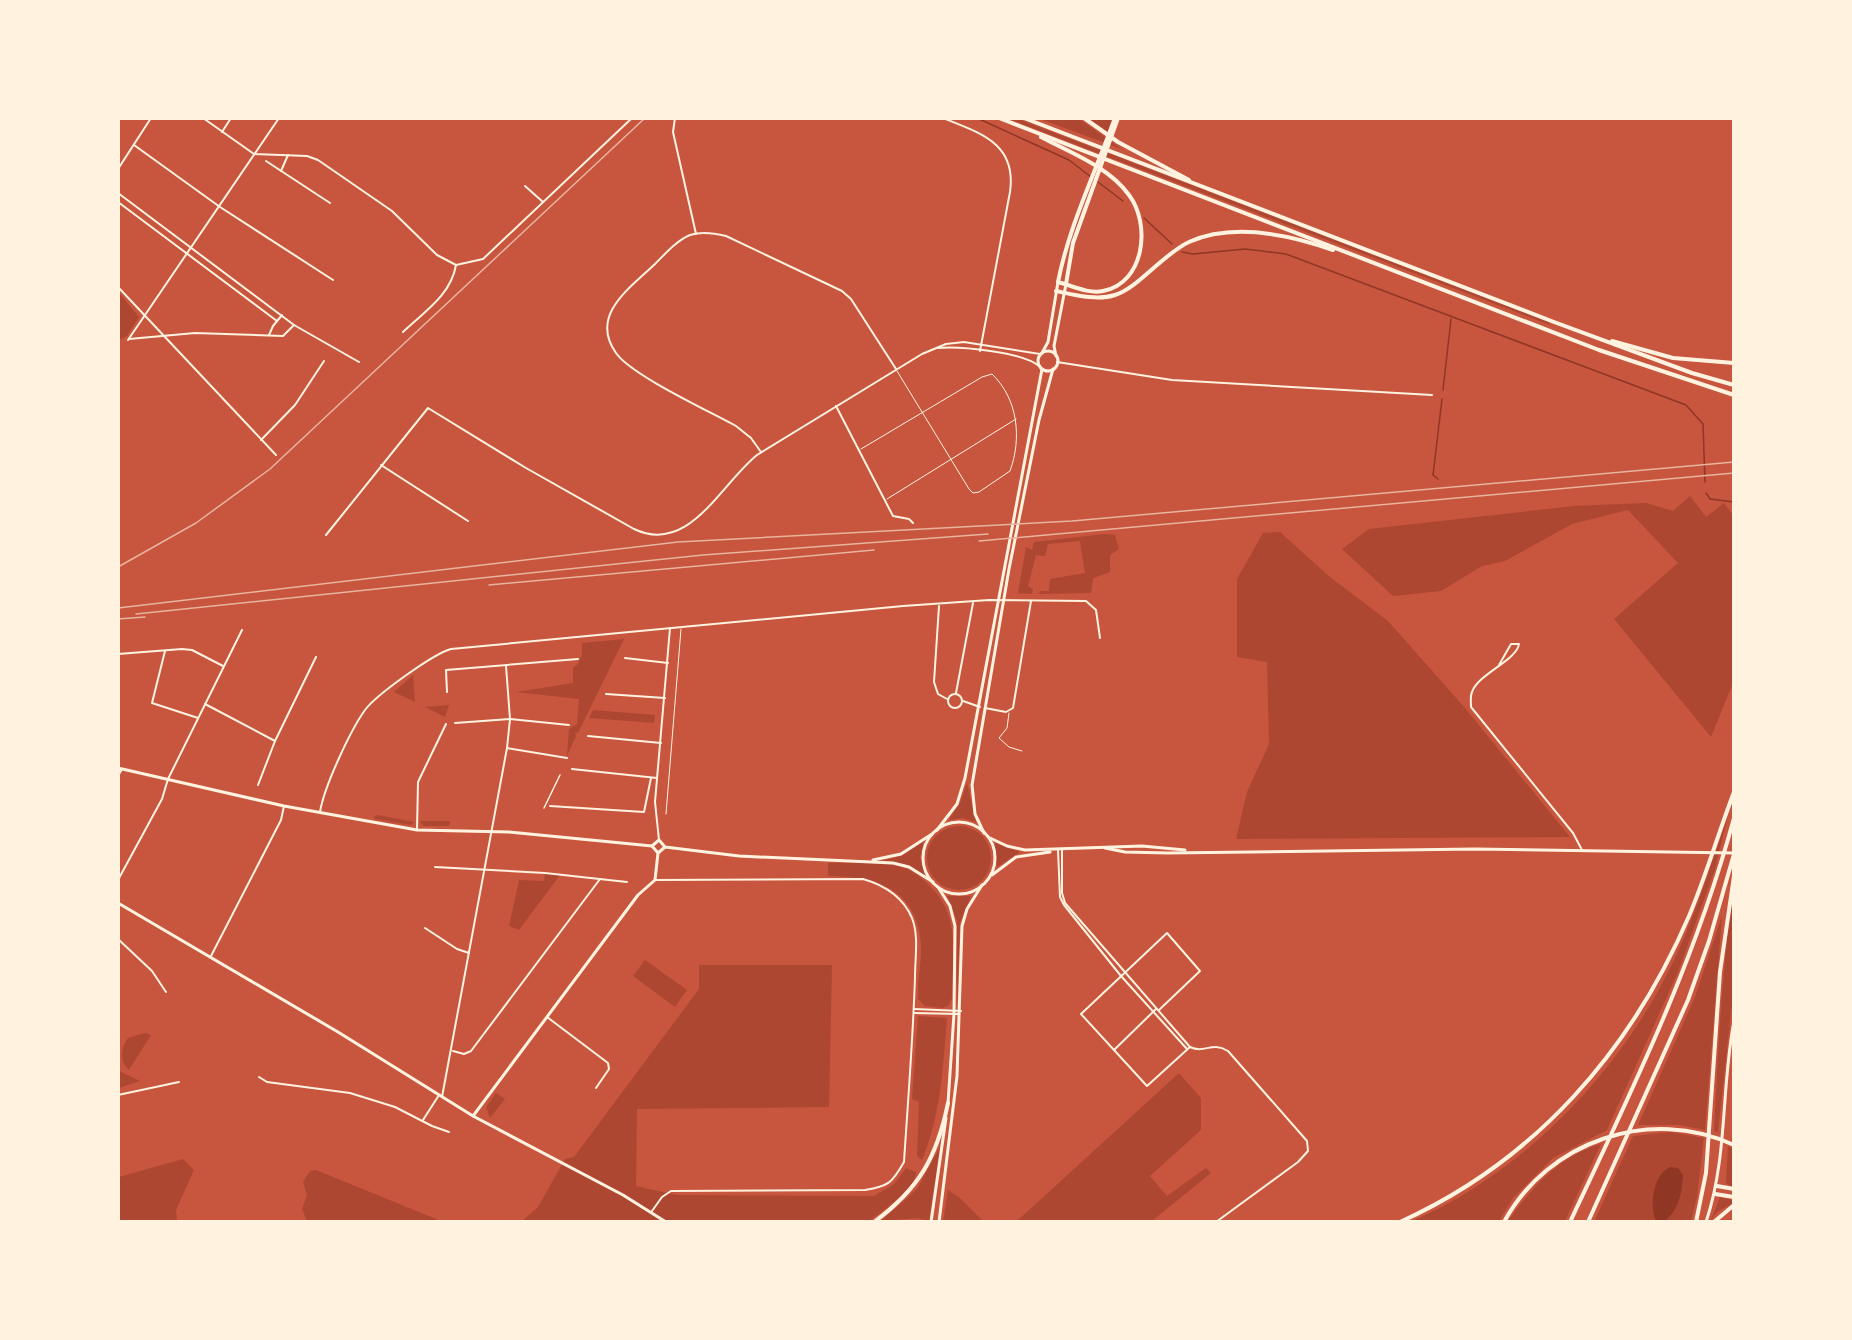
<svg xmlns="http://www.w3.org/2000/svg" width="1852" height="1340" font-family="Roboto,sans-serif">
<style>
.green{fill:#ae4732}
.water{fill:#8f3625}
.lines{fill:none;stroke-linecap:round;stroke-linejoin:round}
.stream{stroke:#8f3625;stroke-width:1.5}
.service{stroke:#fff3e0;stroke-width:1}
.pedestrian{stroke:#fff3e0;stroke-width:1.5}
.minor{stroke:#fff3e0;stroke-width:2}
.tertiary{stroke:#fff3e0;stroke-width:3}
.secondary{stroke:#fff3e0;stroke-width:3}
.motorway{stroke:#fff3e0;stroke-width:4}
.rail{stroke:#e9b49f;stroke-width:1.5}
</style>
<rect width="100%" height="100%" fill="#c8553d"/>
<g class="green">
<path d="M1009,119H1018L1549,321L1550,325Z"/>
<path d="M1040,119H1079L1122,149Z"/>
<path d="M1088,119H1112L1107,133Z"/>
<path d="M119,293L139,317L127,336L119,340Z"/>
<path d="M1690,496L1706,517L1724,503L1733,515V683L1711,737L1614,619L1678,563L1628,510L1572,524L1505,561L1482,566L1441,591L1393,596L1342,549L1369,529L1574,506L1646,503L1673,511Z"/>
<path d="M1280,532L1330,577L1388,621L1465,708L1570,837L1236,839L1247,792L1269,744L1267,662L1237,657V579L1263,533Z"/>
<path d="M1105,534L1115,535L1119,549L1110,555V572L1093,578L1091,593L1039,594L1040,591H1049L1050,579L1085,573L1080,541L1048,544L1045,556L1036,555L1028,586L1033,589L1032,594L1018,593L1026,547L1032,550L1034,542Z"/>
<path d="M624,639L578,733L575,732L576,736L567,756L569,729L577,724L579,699L516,692L573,683V667L577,665L582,655V643Z"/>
<path d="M413,675L415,702L394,692Z"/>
<path d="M449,705L445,717L425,707Z"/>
<path d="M593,710L655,715L654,723L589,718Z"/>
<path d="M967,783L976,822L962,818L949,820L961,801Z"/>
<path d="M378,815L414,822L411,825L375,819L374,816Z"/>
<path d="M1728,815L1715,869L1678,972L1607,1130L1553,1158L1513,1198L1499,1221L1410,1222C1525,1172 1623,1070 1676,956C1697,910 1712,862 1728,815Z"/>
<path d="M419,821H450L449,826H424Z"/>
<circle cx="959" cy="858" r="32"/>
<path d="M924,841L920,857L925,875L904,864L882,861L901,856Z"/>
<path d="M995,843L1020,852L997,867Z"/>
<path d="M828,863C850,863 872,862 893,865C908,867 919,875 929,885C962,916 952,956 952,998L949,1005L943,1008L925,1006L918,999C917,980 922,961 921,943C916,887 875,877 828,876Z"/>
<path d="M545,874L560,875L519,930L509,926L519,880L544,881Z"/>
<path d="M1733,888V994L1718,1132L1714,1131C1718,1050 1722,969 1733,888Z"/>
<path d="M947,896H971L960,922L957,1005V921Z"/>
<path d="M1722,916L1705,1130L1679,1125H1638L1695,997Z"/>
<path d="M645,960L687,990L675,1007L633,976Z"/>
<path d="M699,965H832L829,1107L637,1109L636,1186L676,1195L874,1196L894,1184L906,1168L916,1172C918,1187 880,1213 867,1222H521L538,1207L565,1159L574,1157L699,989Z"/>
<path d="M918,1016L947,1018C943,1067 941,1114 922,1160L917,1156L919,1102L912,1099Z"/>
<path d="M145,1033L151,1035L129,1070C118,1060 121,1049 128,1038Z"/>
<path d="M119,1071L140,1081L119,1088Z"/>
<path d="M1179,1073L1201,1098V1130L1150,1176L1167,1196L1206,1168L1211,1173L1152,1221H1017Z"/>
<path d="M496,1093L505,1099L490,1118L486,1107Z"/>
<path d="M1671,1132L1704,1138L1697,1197L1691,1221L1594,1222L1633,1136Z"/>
<path d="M1601,1144L1565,1221H1508C1531,1188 1560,1155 1601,1144Z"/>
<path d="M1728,1146L1733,1149V1187L1726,1183Z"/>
<path d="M940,1147L929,1221L918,1218L881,1221L917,1189Z"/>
<path d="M183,1159L194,1170L176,1210L177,1221H119V1177Z"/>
<path d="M316,1170L441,1221H307L302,1209L307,1195L303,1182L310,1171Z"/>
<path d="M948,1190L959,1197L983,1221L943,1222Z"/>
<path d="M1720,1197L1733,1200V1203L1717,1212L1711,1220Z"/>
</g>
<path class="water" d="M1670,1167L1678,1168L1683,1175C1682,1193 1679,1209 1665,1221H1656C1649,1205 1653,1175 1670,1167Z"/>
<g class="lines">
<g class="stream">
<path d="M977,118L1069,160L1091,177"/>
<path d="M1098,182L1123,201"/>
<path d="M1144,218L1172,244"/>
<path d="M1182,252L1193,254L1245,249L1286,254L1686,405L1703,424L1705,482"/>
<path d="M1443,390L1451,319"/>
<path d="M1438,479L1433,475L1442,399"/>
<path d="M1706,493L1710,499L1734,502"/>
</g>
<g class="service">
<path d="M861,449L982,377L992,374C1018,399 1022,438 1010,471L979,492L973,493L969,489L897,371"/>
<path d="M887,499L1016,419"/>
<path d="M1009,713L1007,728L999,738L1009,747L1022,751"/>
<path d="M666,814L681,629"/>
</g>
<path class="pedestrian" d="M544,808L560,775"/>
<g class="minor">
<path d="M203,118L254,154L307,156L318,160L392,211L437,255L456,265L483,259L632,118"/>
<path d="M675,118L673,132L696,234"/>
<path d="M943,118C980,133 1017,143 1010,192L980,351"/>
<path d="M222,132L231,118"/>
<path d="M134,145L220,207L333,280"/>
<path d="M266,161L330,203"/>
<path d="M118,169L151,118"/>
<path d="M281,171L288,155"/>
<path d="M525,186L543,202"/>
<path d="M118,193L294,325L359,362"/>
<path d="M118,202L277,321"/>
<path d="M118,287L276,455"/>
<path d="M403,332C424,312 451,295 456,265"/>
<path d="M269,335L273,326L282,315"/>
<path d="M129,339L195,333L283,336L294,325"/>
<path d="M128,340L279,118"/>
<path d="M938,348C960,346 1022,352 1039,366"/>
<path d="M1057,362L1172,380L1432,395"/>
<path d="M836,406L893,516L909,519L913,523"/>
<path d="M261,440L295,405L324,361"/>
<path d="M761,452L751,438L736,426C709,411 631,375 616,353C589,315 630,288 655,264C665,254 676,241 690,235C702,231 714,233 726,236L842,291L851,299L896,369"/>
<path d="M381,465L468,521"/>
<path d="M326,535L428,408L526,468L634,529C689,555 719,486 757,455L922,354L946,344L964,342L1040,354"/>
<path d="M939,606L934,682L938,694L947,699"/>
<path d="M165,651L152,703L198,718"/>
<path d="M118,654L182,649L192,650L223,666"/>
<path d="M625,658L668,663"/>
<path d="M1499,665L1511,644H1519C1517,660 1478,674 1472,692C1470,696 1471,702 1471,707L1573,833L1582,850"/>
<path d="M447,692L446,670L578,659"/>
<path d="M956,693L973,603"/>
<circle cx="955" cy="701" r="7"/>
<path d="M606,694L665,698"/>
<path d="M963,701L980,707"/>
<path d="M205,704L275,741"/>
<path d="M985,708L1006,712L1013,708L1031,601"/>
<path d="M455,723L510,719L569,725"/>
<path d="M588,736L661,743"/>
<path d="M507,748L567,758"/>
<path d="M572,769L657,778"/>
<path d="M118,776L122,769"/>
<path d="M258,785L275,741L316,657"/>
<path d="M550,806L644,812L651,778"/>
<path d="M320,812C324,787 350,731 365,710C376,695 433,654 451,649L903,606L989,600L1086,601L1096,610L1100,638"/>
<path d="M417,830L418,782L446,724"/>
<path d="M659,840L655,802L670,628"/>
<path d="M1062,849V893L1065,903L1190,1047C1205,1054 1211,1041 1228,1051L1307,1141L1308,1151L1298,1162L1216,1222"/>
<path d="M1058,850L1060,897L1064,905L1121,976L1187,1049"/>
<path d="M435,867L545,873L627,882"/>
<path d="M118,880L162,799L168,779L242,630"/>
<path d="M425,928L457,949L469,953"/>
<path d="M118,939L152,971L166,992"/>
<path d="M211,956L281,820L284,806"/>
<path d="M914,1009L961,1011"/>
<path d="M1159,1010L1200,971L1167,933L1081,1014L1147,1086L1190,1047"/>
<path d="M914,1013L959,1014"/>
<path d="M547,1017L608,1063L609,1069L596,1088"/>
<path d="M1114,1050L1156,1009"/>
<path d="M453,1051L464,1054L471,1051L600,879"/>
<path d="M259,1077L267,1082L350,1093L395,1107L432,1126L449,1132"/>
<path d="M118,1095L179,1082"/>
<path d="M442,1097L507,748L510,719L506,666"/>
<path d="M423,1120L439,1095"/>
<path d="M652,1211L662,1197L671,1191L865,1190C889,1186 892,1183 904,1162C908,1100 913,1039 915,977C915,958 919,936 912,918C903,897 884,885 863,879L655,880"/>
</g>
<g class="tertiary">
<path d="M118,903L338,1032L473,1116L623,1195L666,1222"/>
<path d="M473,1116L638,895L655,880L658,853"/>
</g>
<g class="secondary">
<circle cx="1048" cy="361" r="10"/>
<path d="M1042,353L1048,342L1058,282"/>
<path d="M1056,356L1054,346L1066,284"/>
<path d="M118,768L284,806L417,830L509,832L652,846"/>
<circle cx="959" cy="858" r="36"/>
<path d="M937,830L957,804L965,778L1042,369"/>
<path d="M984,833L975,814L972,785L1009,569L1039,420L1053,369"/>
<path d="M990,838L1007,846L1025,850L1142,846L1185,850"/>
<path d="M665,847L658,853L652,846L659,840L665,847L739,856L893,863L909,867L933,882"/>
<path d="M1105,848L1125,852L1168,853L1475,849L1734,853"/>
<path d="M873,860L901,854L932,834"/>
<path d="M992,875L1016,857L1050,852"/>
<path d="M938,887L950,906L955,926L954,1014L948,1103"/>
<path d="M931,1222L946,1118"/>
<path d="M939,1222L957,1076L962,926L967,909L982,885"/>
<path d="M1706,1222C1728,1156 1721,1088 1734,1021"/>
</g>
<g class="motorway">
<path d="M999,118L1599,350L1734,395"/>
<path d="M1024,118L1554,322L1692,373L1734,385"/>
<path d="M1084,118L1118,142L1189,180"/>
<path d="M1041,137C1071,153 1109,167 1129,195C1151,224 1145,283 1103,291C1088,294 1073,286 1058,282C1069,226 1095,173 1115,118"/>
<path d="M1066,284L1073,243L1118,118"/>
<path d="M1056,291C1075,295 1097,301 1115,295C1137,289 1163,254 1189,242C1233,222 1290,235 1333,250"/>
<path d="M1612,341L1673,358L1734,363"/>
<path d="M1717,1186L1734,1189"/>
<path d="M1715,1194L1734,1197"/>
<path d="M874,1222C919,1189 937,1157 948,1103"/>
<path d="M913,1222H921"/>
<path d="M1400,1222C1535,1161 1631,1051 1689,916C1706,876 1718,834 1734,792"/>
<path d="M1504,1222C1548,1141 1650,1106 1734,1145"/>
<path d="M1570,1222C1633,1088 1695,962 1734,818"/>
<path d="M1588,1222L1688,1000L1709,941L1734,854"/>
<path d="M1696,1222L1706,1173L1720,972L1734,876"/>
<path d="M1714,1222L1734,1205"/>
</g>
<g class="rail">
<path d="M979,541L1734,473"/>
<path d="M118,567L196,523L270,469L645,118"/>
<path d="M489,585L874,550"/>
<path d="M118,608L678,542L1072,521L1734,462"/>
<path d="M136,614L703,555L988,534"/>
<path d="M118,619L145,617"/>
</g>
</g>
<rect width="1852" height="1340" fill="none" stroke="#fff3e0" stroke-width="240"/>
</svg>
